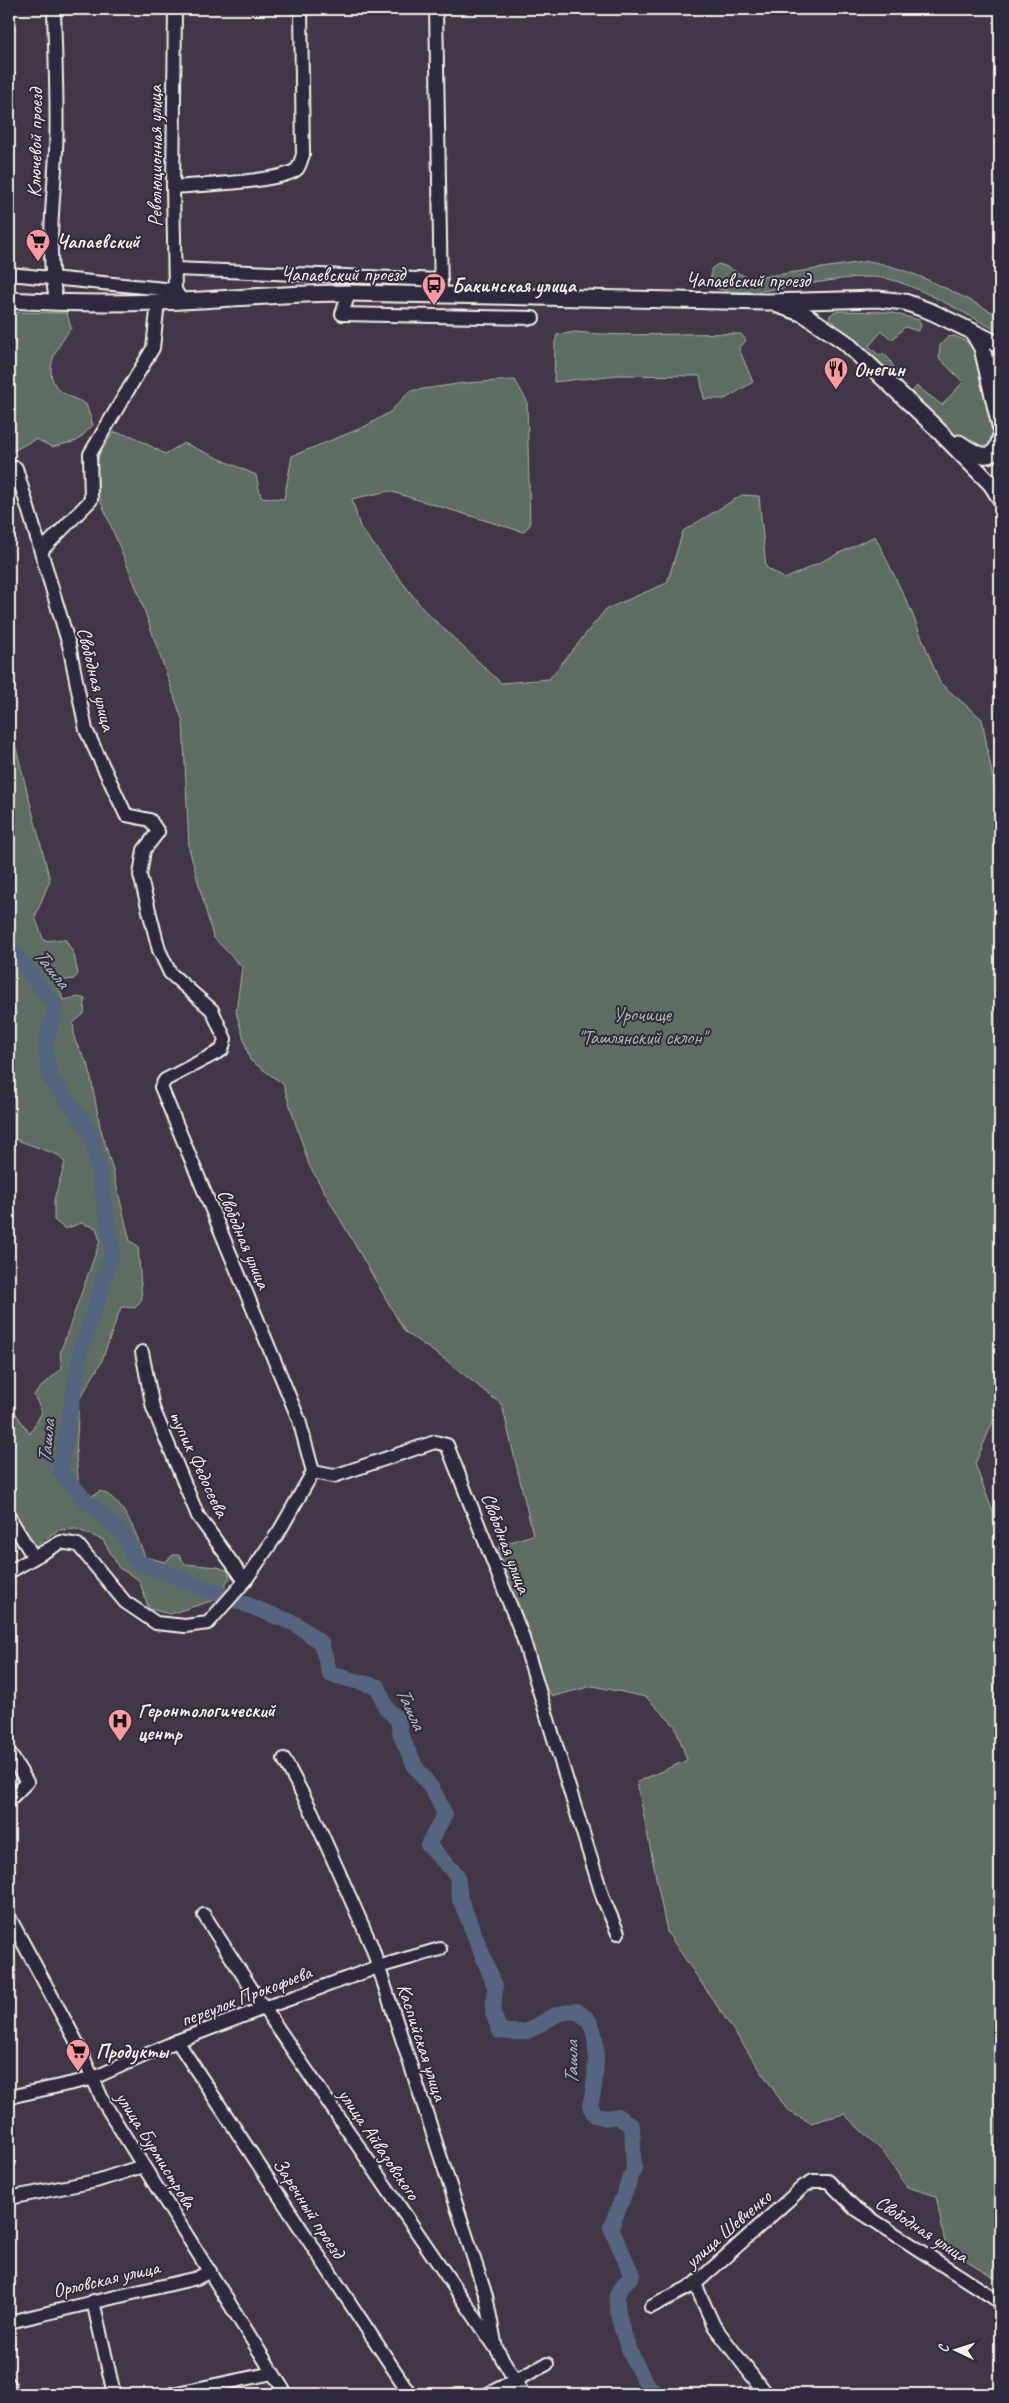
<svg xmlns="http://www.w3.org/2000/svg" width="1009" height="2403" font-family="Caveat,sans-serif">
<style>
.green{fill:#5f6e64;stroke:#aab0a6}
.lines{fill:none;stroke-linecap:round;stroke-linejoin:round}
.river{stroke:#54657f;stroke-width:16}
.minor-casing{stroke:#f4f1e8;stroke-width:16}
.major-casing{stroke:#f4f1e8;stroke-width:19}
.minor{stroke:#2f2a3d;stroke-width:12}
.major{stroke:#2f2a3d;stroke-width:15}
.labels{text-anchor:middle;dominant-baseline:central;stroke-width:4;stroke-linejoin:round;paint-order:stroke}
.street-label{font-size:20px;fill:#f4f1e8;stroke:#2f2a3d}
.poi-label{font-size:20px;font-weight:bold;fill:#f4f1e8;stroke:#2f2a3d;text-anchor:start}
.park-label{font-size:20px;fill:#b1b6ad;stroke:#2f2a3d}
.water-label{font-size:21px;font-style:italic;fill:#b4b9be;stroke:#2f2a3d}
</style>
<rect width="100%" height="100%" fill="#413747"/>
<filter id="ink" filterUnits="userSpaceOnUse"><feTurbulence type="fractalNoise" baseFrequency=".02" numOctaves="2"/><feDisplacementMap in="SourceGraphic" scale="10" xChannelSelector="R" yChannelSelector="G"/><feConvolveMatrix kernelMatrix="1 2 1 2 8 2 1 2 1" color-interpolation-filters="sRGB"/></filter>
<g filter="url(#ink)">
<g class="green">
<path d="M869,261C916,270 957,294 1000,316V332C970,317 915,283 883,278C836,271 749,305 711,286V269L718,264C736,268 737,277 755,278Z"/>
<path d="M836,311L889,312L919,320L921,326L918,331L905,327L892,340L882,331L869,346L880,356L883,353L889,359L899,376L895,379L829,321L830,315Z"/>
<path d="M9,312L67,313L71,328C59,345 41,369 58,389C64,395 79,400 86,404L93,425L77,441L52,447L36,439L9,453Z"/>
<path d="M575,332C630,338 685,332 741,334L746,340L739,349L753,382L725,399H704L700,376L618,375L554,382L555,342L557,335Z"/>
<path d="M954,336L966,341L976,350L996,430L995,438L988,447L982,449L969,447L913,397L912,392L917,386L942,405L963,382L939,358L940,345L948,337Z"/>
<path d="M515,380L527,401L530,525L523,532L389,491L352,499L360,527L423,609L501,683L549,679L606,609L667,583L683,531L742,495L759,496L766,567L785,579L875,536L910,608L940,683L982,719L1000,818V1405L975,1464L1000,1531V2281L946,2248L936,2196L907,2187L884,2153L844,2114L811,2123L788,2111L667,1932L637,1782L687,1760L675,1726L646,1697L593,1686L554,1696L546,1691L528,1632L496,1554L500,1545L533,1535L502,1405L447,1361L405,1332L309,1165L283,1084L250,1060L236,1012L242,967L213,937L189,848L183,722L138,592L94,485L99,454L114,432L132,436L165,454L184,443L256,475L261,497L284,499L292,456L364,427L390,412L410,391L464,383Z"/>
<path d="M9,721L50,880L35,917L44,941L65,939L74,954L78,974L74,979L58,981L63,1000L79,997L85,999L84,1014L73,1023L75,1041L89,1067L100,1126L113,1171L130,1241L138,1246L142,1299L135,1308L121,1307L101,1363L79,1400L76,1455L79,1486L89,1498L100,1491C123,1498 137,1535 145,1557L165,1562L173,1555H179L185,1564L218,1567L228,1571L230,1579L227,1581L221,1598L170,1614L149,1609L139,1580L119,1568L103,1540L76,1529L58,1530L33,1548L9,1509V1407L12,1408L30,1434L42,1412L34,1395L40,1388L62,1368L60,1353L100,1241L96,1228L81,1223L65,1229L54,1220V1199L65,1163L58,1155L9,1137V1042L13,1037L9,1016Z"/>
</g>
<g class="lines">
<path class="river" d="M9,948L56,1006L45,1045L49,1076L92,1134L113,1251L81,1349L60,1471L86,1501L122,1532L135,1561L296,1624L321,1643L330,1674L378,1687L386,1708L398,1720L401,1736L415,1766L434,1792L445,1814L428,1845L457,1875L460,1899L495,1986L493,2013L500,2031C533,2035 528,2029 554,2016C560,2012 570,2012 577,2011C580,2014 586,2017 589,2021C601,2038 595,2087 590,2106L595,2115L606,2118L617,2116L632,2126L634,2169L611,2227L632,2275C628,2280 620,2287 618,2293C611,2313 640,2384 657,2394"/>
<defs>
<g id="minor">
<path d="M54,9C55,56 58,104 56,151C54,202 45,253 57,303"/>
<path d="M175,9L173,187L175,290L182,301"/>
<path d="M436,9L441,295"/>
<path d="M173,187C195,185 284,182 297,169C300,166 301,159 303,155L301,9"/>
<path d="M175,269L441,280"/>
<path d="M9,274L175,290"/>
<path d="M349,293L342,314L533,318"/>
<path d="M16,468L69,645L86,730L126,815L150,820L158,832L144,850L140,875L159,950L170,973L212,1010L225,1039L222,1050L165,1080L161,1087L299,1420L313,1472L334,1476L435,1442L447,1445L522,1635L603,1898L618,1933"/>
<path d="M41,551L91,500L90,454L153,348L158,302"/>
<path d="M142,1352L153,1408L198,1516L245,1581"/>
<path d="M9,1517L33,1556"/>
<path d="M9,1572L61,1542L78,1545L125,1602L156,1623L185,1626L208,1623L245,1581L280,1530L313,1472"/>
<path d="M9,1752L27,1782L9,1800"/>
<path d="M284,1759L312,1812L372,1947L486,2296L496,2348"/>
<path d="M204,1915L264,2008L496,2348L523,2394"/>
<path d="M9,1917L75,2039L104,2103L286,2394"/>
<path d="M177,2041L410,2394"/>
<path d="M9,2097L91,2079L177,2041L264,2008L378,1967L440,1949"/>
<path d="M9,2198L96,2181L143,2166"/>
<path d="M695,2284L714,2326L766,2394"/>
<path d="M93,2301L114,2394"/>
<path d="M651,2307L695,2284L804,2186L813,2181H828L856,2209L1000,2302"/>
<path d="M9,2322L197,2278L210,2271"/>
<path d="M9,2384L11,2394"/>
<path d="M172,2394L273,2373"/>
<path d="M488,2394L547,2364"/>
</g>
<g id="major">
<path d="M9,300C58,303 108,304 158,302C222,300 285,293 349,293L767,302L878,299L905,302L932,312L1000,345"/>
<path d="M778,305L804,314L845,342L933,425L991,484L1000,498"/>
<path d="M972,331L982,348L1000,426"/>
<path d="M992,381L993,372L1000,359"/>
<path d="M959,443C975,454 995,466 1000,438"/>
</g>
</defs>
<use href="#minor" class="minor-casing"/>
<use href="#major" class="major-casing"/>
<use href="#minor" class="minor"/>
<use href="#major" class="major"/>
</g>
</g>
<defs>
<symbol id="supermarket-pin" viewBox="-11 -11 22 30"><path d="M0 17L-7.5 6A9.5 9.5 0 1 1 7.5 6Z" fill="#ff9aa2" stroke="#2f2a3d"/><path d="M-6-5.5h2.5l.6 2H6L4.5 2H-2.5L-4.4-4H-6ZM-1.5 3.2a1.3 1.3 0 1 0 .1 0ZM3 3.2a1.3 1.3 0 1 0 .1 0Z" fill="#111"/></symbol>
<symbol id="bus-pin" viewBox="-11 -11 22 30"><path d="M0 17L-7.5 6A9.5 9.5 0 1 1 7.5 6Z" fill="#ff9aa2" stroke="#2f2a3d"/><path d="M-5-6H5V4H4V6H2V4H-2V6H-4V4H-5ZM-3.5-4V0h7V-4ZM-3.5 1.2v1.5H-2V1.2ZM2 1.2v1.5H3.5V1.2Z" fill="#111"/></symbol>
<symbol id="restaurant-pin" viewBox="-11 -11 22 30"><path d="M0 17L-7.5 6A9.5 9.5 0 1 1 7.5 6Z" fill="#ff9aa2" stroke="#2f2a3d"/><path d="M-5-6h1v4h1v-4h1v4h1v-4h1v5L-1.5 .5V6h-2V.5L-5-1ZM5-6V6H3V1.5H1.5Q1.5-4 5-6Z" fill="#111"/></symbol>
<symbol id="hospital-pin" viewBox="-11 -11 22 30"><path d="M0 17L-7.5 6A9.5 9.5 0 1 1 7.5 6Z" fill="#ff9aa2" stroke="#2f2a3d"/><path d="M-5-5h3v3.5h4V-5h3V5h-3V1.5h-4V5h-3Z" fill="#111"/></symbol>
</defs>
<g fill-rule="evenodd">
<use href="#supermarket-pin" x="24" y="227" width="28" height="38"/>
<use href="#bus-pin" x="420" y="271" width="28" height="38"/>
<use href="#restaurant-pin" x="822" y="355" width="28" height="38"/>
<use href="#hospital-pin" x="106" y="1707" width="28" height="38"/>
<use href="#supermarket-pin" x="64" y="2037" width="28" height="38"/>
</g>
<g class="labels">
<g class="street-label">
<text transform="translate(35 143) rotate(-89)">Ключевой проезд</text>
<text transform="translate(155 156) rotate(-90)">Революционная улица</text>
<text x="343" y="274">Чапаевский проезд</text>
<text x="748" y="280">Чапаевский проезд</text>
<text transform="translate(96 679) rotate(76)">Свободная улица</text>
<text transform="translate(244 1239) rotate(67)">Свободная улица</text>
<text transform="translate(199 1464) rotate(65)">тупик Федосеева</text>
<text transform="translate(506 1543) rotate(69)">Свободная улица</text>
<text transform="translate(246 1996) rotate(-21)">переулок Прокофьева</text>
<text transform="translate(422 2042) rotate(72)">Каспийская улица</text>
<text transform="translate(379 2144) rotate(56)">улица Айвазовского</text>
<text transform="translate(156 2150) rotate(58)">улица Бурмистрова</text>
<text transform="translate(309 2208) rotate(57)">Заречный проезд</text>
<text transform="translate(728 2229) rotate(-41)">улица Шевченко</text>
<text transform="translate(922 2229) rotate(33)">Свободная улица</text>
<text transform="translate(106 2279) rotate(-13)">Орловская улица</text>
</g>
<g class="poi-label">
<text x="56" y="241">Чапаевский</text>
<text x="452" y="285">Бакинская улица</text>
<text x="854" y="369">Онегин</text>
<text x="138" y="1710">Геронтологический<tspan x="138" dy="23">центр</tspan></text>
<text x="96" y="2051">Продукты</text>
</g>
<g class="park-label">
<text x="642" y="1014">Урочище<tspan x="642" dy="23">"Ташлянский склон"</tspan></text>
</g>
<g class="water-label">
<text transform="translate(52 968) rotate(51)">Ташла</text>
<text transform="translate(46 1442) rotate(-85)">Ташла</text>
<text transform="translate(411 1708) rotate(65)">Ташла</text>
<text transform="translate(571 2063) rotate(-90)">Ташла</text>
</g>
</g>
<rect width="1009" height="2403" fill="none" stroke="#2f2a3d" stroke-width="30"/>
<rect x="15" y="15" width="979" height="2373" fill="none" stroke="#f4f1e8" stroke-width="2" filter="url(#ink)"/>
<g transform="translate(956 2350) rotate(274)" stroke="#2f2a3d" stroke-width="4" paint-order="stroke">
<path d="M0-4L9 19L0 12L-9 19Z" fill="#f4f1e8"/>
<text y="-8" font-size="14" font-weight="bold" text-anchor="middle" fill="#f4f1e8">С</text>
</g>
</svg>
